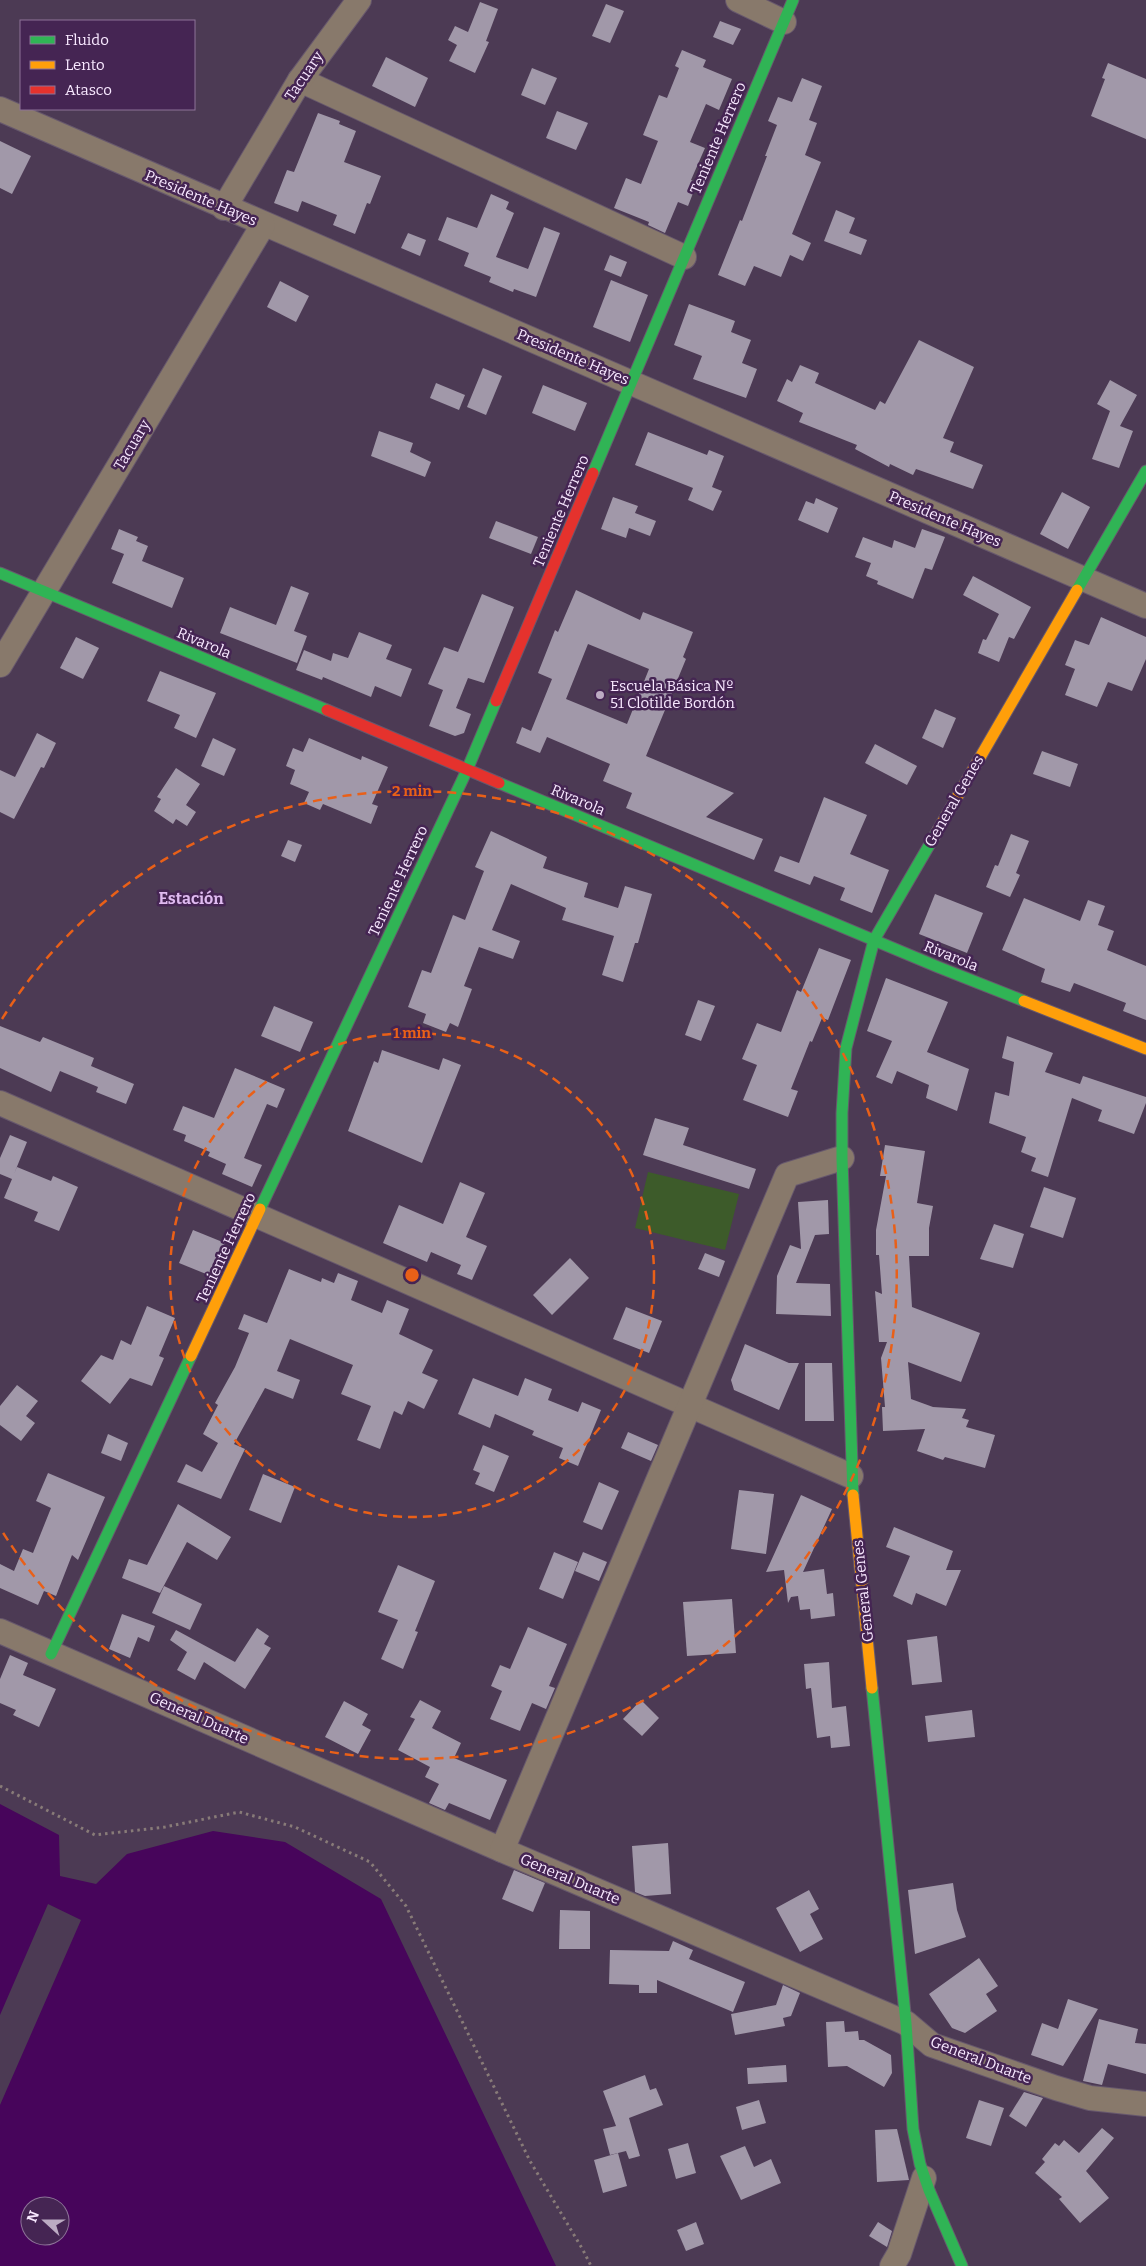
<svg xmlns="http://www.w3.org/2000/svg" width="1146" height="2266" font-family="Bitter,serif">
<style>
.green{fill:#3d5b2a}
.water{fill:#47055b;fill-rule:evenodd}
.building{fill:#a198a9;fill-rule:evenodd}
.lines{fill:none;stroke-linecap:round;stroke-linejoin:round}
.street-casing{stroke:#67586d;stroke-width:26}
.fast-casing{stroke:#67586d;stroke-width:13}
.slow-casing{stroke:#67586d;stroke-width:13}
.jam-casing{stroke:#67586d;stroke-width:13}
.path{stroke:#887b78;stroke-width:3;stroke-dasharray:2.5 4;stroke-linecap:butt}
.street{stroke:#88796b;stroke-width:24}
.fast{stroke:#30b455;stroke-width:11}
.slow{stroke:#ff9f0a;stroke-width:11}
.jam{stroke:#e5322d;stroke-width:11}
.ring{fill:none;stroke:#e96018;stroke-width:2.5;stroke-dasharray:9 6}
.poi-dot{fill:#bcabc3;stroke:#452553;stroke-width:2}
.labels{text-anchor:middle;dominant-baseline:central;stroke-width:5;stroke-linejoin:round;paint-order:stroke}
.street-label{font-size:15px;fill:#f8e8ff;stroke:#452553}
.poi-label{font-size:15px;fill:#f8e8ff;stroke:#452553;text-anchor:start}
.neighbourhood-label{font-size:16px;font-weight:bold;fill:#dfbaf0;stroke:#452553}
.centre{fill:#e96018;stroke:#452553;stroke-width:2.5}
.ring-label{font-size:15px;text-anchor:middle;font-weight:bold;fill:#e96018;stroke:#452553;stroke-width:5;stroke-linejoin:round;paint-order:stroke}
</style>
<rect width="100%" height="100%" fill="#4c3a54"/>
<path class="green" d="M648,1172L739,1194L725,1250L635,1228Z"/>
<path class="water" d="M0,1804L59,1835L60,1876L96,1884L127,1854L213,1831L285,1842L381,1899L556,2266H0V2105L81,1920L48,1904L0,2015ZM30,2206H60V2236H30Z"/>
<g class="building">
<path d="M480,2L498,9L486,41L489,42L475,73L449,61L457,45L448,40L455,26L468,32Z"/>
<path d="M606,4L624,11L610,43L592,36Z"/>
<path d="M720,21L741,29L733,45L713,37Z"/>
<path d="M682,50L706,60L703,67L732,79L719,110L706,104L690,142L705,148L691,180L697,183L688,206L678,202L665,233L648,225L649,222L614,208L626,178L641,184L658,141L643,135L659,95L667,98L679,68L675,66Z"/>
<path d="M386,57L428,78L415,107L372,86Z"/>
<path d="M1108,63L1146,79V139L1091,116L1105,79L1102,78Z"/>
<path d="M532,68L557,78L545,105L521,95Z"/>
<path d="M802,78L822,86L809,120L817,123L805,155L821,162L792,234L811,243L803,261L790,255L781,277L754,266L745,286L718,275L740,220L742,221L767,156H765L777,125L768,121L778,97L792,102Z"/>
<path d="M557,111L588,123L576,150L546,138Z"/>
<path d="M318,113L340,121L339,124L356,131L344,162L381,176L370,204L367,203L355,234L333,225L337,215L302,201L298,212L274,203L287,170L294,172Z"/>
<path d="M0,141L31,156L12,194L0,188Z"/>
<path d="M491,194L509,202L506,209L514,213L496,257L528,269L544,227L560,233L536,297L514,289L513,292L489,282L491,277L464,266L469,253L438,240L447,217L477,228Z"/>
<path d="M836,210L855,218L849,233L867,240L861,255L824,241Z"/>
<path d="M408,233L426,240L420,256L401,248Z"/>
<path d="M610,255L627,262L621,277L604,270Z"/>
<path d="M611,280L648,295L630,342L593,327Z"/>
<path d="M280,281L309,296L296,322L267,307Z"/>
<path d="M689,304L735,321L731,332L751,340L742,363L757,369L746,398L693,379L702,356L674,345Z"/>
<path d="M919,340L974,367L943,438L954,442L950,452L983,465L973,489L916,469L913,475L890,464L889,467L855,449L857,445L799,422L803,413L777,401L787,379L792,382L800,365L819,373L815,383L875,410L880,401L885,404Z"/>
<path d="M483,368L502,376L486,415L467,407Z"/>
<path d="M1110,380L1137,395L1120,426L1133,431L1119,468L1092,459L1110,411L1097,404Z"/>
<path d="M436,383L465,395L459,410L430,398Z"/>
<path d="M543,385L587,403L575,431L532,413Z"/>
<path d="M379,431L413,443L410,452L431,462L425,477L371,456Z"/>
<path d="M648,432L707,455L709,450L724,456L712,487L722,491L713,511L688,500L693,488L635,465Z"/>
<path d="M1062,492L1090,507L1068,549L1040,534Z"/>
<path d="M613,497L638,506L635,513L656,521L650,536L629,528L626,538L601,529Z"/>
<path d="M816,498L838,508L828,533L798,520L806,501L814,504Z"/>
<path d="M496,521L538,537L531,554L489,538Z"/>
<path d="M119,529L138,537L136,541L148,546L142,561L184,578L172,608L112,583L124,554L111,549Z"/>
<path d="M922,529L945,537L932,570L925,568L913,599L877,584L878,581L866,576L871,563L855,557L863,537L892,548L894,540L915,548Z"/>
<path d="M973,576L1031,607L1014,639L1009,637L999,662L978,653L983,639L986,640L999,614L963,595Z"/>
<path d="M291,586L309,593L294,631L307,636L297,663L220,633L230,607L276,625Z"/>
<path d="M576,590L640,620L643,612L693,632L683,657L686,659L646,756L734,793L706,817L763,839L754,860L626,808L632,793L603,781L610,764L547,737L540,753L516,743L522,727L531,731L552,679L538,673L555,630L558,632ZM588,644L649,669L627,724L566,699Z"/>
<path d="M482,594L514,607L484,683L468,678L456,708L471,714L464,733L455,736L429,726L443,690L428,684L444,647L458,652Z"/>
<path d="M1101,617L1146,637V659L1132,691L1108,682L1097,707L1065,695L1075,669L1065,665L1075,640L1089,645Z"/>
<path d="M359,632L392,645L386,659L412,669L401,697L375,686L371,697L323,677L322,680L296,670L304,650L331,661L333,653L348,658Z"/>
<path d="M76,637L99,648L83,679L60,668Z"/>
<path d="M160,671L216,693L196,738L174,728L180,715L147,701Z"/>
<path d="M935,709L956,718L943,748L922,738Z"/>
<path d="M37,733L56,743L44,768L41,767L14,819L0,812V770L15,777Z"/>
<path d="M213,738L236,749L224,776L201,766Z"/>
<path d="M309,738L361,760L362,756L388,767L372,804L378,806L371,824L323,804L320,810L304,803L309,792L290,784L295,770L286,766L293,748L303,752Z"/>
<path d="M875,744L917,766L907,785L865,763Z"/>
<path d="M1042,751L1078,764L1070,787L1033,774Z"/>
<path d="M176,768L200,784L186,805L196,812L187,826L176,819L173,824L154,811L161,799L157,797Z"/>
<path d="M824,797L867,815L850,854L889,870L872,913L840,900L845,888L814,876L810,885L774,871L780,856L799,863Z"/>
<path d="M491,831L547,857L543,868L588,883L584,897L618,908L625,886L652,894L638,943H635L623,982L602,975L614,936L562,920L566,908L511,884L492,930L520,941L513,959L479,947L464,986L472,989L458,1027L450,1023L446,1032L423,1023L426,1014L408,1007L422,970L431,973L453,915L465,920L484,871L475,867Z"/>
<path d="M1011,834L1029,841L1016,873L1020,875L1010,897L986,887L995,865L998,866Z"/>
<path d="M288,840L302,845L295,862L281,856Z"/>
<path d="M935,894L983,913L967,953L919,934Z"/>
<path d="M1024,898L1080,921L1088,900L1105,906L1098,925L1114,931L1107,950L1146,966V1020L1123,1011L1126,1003L1074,983L1070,992L1041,982L1045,969L1002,950Z"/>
<path d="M819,948L851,960L828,1020L822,1018L812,1042L810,1041L791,1089L798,1091L788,1117L743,1100L757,1065L742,1059L757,1023L781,1032L797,990L801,992Z"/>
<path d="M886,978L948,1002L927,1052L969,1069L957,1111L926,1098L929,1085L897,1071L892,1084L876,1077L892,1041L867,1031Z"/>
<path d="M698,1000L715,1006L701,1041L685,1035Z"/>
<path d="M274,1006L313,1022L300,1052L261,1036Z"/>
<path d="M0,1026L40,1042L43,1037L94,1058L91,1066L134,1084L126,1104L96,1092L98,1087L60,1071L51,1092L0,1068Z"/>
<path d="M1007,1036L1053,1053L1045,1072L1080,1084L1083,1076L1146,1097V1103L1134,1134L1098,1121L1102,1110L1072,1098L1048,1177L1031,1171L1036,1158L1021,1152L1026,1137L989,1123L995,1092L1009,1096L1014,1062L1002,1058Z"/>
<path d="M382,1050L439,1070L443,1058L461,1065L422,1163L348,1131L374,1061L378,1063Z"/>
<path d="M235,1068L285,1089L277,1108L267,1104L244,1158L262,1165L252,1187L222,1174L226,1164L208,1156L210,1152L184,1141L186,1135L173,1130L183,1106L214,1118Z"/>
<path d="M655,1118L689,1128L683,1145L756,1169L749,1189L643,1155Z"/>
<path d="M10,1135L27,1142L14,1174L17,1167L51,1181L53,1176L78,1187L59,1231L34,1221L38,1212L4,1198L12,1179L0,1174V1158Z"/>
<path d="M885,1145L925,1151L917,1203L933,1206L929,1228V1256H909L912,1307L980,1333L961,1382L908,1362L911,1399L933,1407L966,1409L962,1418L969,1420L966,1427L995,1435L985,1468L945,1457L943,1460L917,1451L925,1429L883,1431L882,1407H885L881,1358L887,1342H879L875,1291L882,1294L879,1255H876V1230L886,1176H880Z"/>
<path d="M460,1182L485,1193L466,1237L487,1246L472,1280L457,1274L461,1265L431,1252L427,1262L383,1243L399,1205L443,1224Z"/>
<path d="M1044,1187L1076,1198L1063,1238L1030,1227Z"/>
<path d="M828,1200L829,1234L815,1235L796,1283L830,1284L831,1316L776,1314L777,1276L790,1245L801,1249L798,1202Z"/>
<path d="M994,1224L1024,1234L1013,1268L980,1259Z"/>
<path d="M193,1230L225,1243L211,1276L179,1263Z"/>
<path d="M705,1253L725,1261L719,1277L698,1269Z"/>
<path d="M570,1258L589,1278L552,1315L533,1295Z"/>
<path d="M289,1269L321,1282L322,1278L334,1283L338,1273L358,1281L351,1300L382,1313L387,1300L409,1309L399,1334L433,1350L422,1373L438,1380L424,1409L408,1401L402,1415L394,1411L380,1449L357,1440L371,1406L341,1394L353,1365L290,1339L277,1371L300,1380L293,1399L265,1388L234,1444L245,1449L221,1499L177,1482L186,1464L202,1472L218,1443L203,1434L218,1405L215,1403L235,1367L249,1333L238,1329L244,1314L267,1323Z"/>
<path d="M147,1306L175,1318L159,1356L164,1358L152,1386L130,1378L110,1404L81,1381L101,1355L113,1360L121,1340L131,1345Z"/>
<path d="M626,1307L662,1321L649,1353L613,1339Z"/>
<path d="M745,1344L789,1363H799L779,1410L734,1390L731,1380Z"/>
<path d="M805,1363H832L834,1421H805Z"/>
<path d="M473,1378L518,1396L525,1378L552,1389L548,1400L578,1412L582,1402L601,1410L578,1466L559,1458L563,1448L532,1435L534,1431L495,1414L490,1428L458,1414Z"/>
<path d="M17,1385L38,1401L26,1416L35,1423L21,1441L0,1425V1406Z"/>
<path d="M628,1432L658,1445L651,1461L621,1448Z"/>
<path d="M108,1434L128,1443L121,1461L101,1453Z"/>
<path d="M483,1445L509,1456L494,1492L475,1484L480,1473L473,1470Z"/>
<path d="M48,1473L105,1497L78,1560L72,1555L56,1596L44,1591L38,1605L0,1588V1564L14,1571L23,1549L33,1553L51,1508L36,1501Z"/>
<path d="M263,1474L295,1487L281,1523L249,1510Z"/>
<path d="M599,1482L619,1491L602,1530L583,1522Z"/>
<path d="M739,1490L774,1494L766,1554L731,1549Z"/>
<path d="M801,1495L832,1509L803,1572L824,1569L827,1594L833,1593L835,1616L811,1619L810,1609L800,1610L798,1596L791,1597L788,1603L784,1570L766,1572Z"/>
<path d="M178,1504L231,1537L217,1560L187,1542L160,1593L122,1578L129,1559L147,1565Z"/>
<path d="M894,1527L953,1551L946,1570H961L946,1606L916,1593L912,1605L893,1596L910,1556L886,1547Z"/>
<path d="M554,1552L578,1562L563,1599L539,1589Z"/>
<path d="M583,1552L607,1562L599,1581L575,1571Z"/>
<path d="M398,1565L435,1581L415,1631L418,1632L403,1669L381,1659L398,1620L378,1612Z"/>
<path d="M164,1586L202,1604L190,1630L152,1613Z"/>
<path d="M732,1599L736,1653L687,1656L683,1602Z"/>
<path d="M122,1614L155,1626L149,1642L138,1637L130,1658L109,1649Z"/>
<path d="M528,1627L567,1644L549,1686L555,1688L546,1709L532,1703L520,1731L490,1719L502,1691L491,1686L500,1665L510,1669Z"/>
<path d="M257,1628L269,1636L264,1644L271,1648L245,1689L204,1662L195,1680L177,1670L187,1652L170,1640L176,1630L235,1662Z"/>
<path d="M937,1636L942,1682L912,1685L907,1640Z"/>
<path d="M10,1655L28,1663L23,1675L56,1689L39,1727L13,1715L16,1710L0,1703V1679Z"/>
<path d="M829,1662L832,1708L846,1706L850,1746L831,1748L830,1736L817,1738L811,1688L806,1689L804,1664Z"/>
<path d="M420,1700L441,1711L432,1728L461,1743L454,1758L507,1780L490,1820L449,1803L445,1810L429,1803L439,1784L425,1777L430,1767L398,1750L415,1719L410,1717Z"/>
<path d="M641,1700L659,1718L642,1736L623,1719Z"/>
<path d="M344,1701L368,1714L362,1725L371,1730L358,1754L325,1737Z"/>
<path d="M972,1710L975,1737L928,1742L925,1716Z"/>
<path d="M668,1843L671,1894L645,1896L635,1892L632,1846Z"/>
<path d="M514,1870L545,1883L533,1912L502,1899Z"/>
<path d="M953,1883L957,1910L966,1937L915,1954L908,1890Z"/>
<path d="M809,1890L819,1909L810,1914L823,1939L800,1952L776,1908Z"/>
<path d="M560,1910L590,1911V1949H559Z"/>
<path d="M673,1941L693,1950L689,1959L745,1982L733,2012L657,1980V1993H639V1985L609,1984L610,1950L669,1951Z"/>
<path d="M979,1958L998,1986L986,1994L997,2011L965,2033L952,2028L929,1994Z"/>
<path d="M783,1985L800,1993L791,2016L783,2018L785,2026L735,2035L731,2014L776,2005Z"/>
<path d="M1068,1999L1098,2009L1063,2066L1031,2055L1042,2023L1058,2029Z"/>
<path d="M1099,2019L1138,2029L1135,2043L1146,2044V2074L1108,2064L1102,2085L1083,2081Z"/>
<path d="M844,2021L845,2032L858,2031L859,2040H864L891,2055L892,2073L884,2087L847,2066L828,2067L826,2022Z"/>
<path d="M786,2065L787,2082L748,2084L747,2068Z"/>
<path d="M645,2075L650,2090L656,2088L663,2105L629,2118L640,2156L629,2159L626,2151L610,2155L603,2129L616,2126L603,2091Z"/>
<path d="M1024,2092L1043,2098L1026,2127L1009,2116Z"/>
<path d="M759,2100L766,2123L742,2130L736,2107Z"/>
<path d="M979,2100L1004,2108L991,2146L966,2138Z"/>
<path d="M1102,2128L1114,2138L1086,2171L1109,2198L1080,2223L1059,2199L1062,2197L1035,2173L1045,2162L1042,2159L1055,2143L1059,2146L1064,2140L1079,2153Z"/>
<path d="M897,2129L909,2180L877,2182L875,2130Z"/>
<path d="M688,2143L696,2173L676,2179L668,2149Z"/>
<path d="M745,2146L754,2167L771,2159L781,2183L741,2200L720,2156Z"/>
<path d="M618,2153L627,2186L603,2193L594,2160Z"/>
<path d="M696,2222L704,2244L686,2251L677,2230Z"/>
<path d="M878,2222L892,2231L887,2247L869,2236Z"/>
</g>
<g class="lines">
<defs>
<g id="street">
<path d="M738,0L784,22"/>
<path d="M300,80L684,257"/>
<path d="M0,109L1146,606"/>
<path d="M224,208L300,80L359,0"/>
<path d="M0,665L263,225"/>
<path d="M0,1103L851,1476"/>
<path d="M0,1631L502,1850L906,2023L932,2045L1056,2088L1090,2098L1146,2104"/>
<path d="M502,1850L787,1175L842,1158"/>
<path d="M892,2266L899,2254L924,2178"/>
</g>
<g id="fast">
<path d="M593,473L793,0"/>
<path d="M0,573L327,710"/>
<path d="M1077,590L1146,471"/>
<path d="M499,783L938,967L1024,1001"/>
<path d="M260,1209L467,770L496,701"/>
<path d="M853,1495L842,1158V1113L846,1048L874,940L938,830"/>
<path d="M51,1654L191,1356"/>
<path d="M872,1688L906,2023L913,2129L920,2164L929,2190L962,2266"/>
</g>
<g id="slow">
<path d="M938,830L1077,590"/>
<path d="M1024,1001L1146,1049"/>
<path d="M191,1356L260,1209"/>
<path d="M853,1495L872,1688"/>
</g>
<g id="jam">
<path d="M496,701L593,473"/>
<path d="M327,710L499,783"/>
</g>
</defs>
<use href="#street" class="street-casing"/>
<use href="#fast" class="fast-casing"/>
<use href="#slow" class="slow-casing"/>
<use href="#jam" class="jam-casing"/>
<path class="path" d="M0,1786L95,1835L165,1827L239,1812L295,1827L370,1862L406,1906L530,2161L583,2250L591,2266"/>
<use href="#street" class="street"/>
<use href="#fast" class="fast"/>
<use href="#slow" class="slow"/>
<use href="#jam" class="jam"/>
</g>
<g class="ring">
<circle cx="412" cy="1275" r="242"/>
<path d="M2 1019A484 484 0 1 1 2 1531"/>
</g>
<circle class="poi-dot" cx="600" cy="695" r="5"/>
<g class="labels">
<g class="street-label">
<text transform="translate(304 76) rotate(-56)">Tacuary</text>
<text transform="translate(718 138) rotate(-67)">Teniente Herrero</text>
<text transform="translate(201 198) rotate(23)">Presidente Hayes</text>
<text transform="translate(573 357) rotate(23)">Presidente Hayes</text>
<text transform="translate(132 445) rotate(-59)">Tacuary</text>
<text transform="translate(561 511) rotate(-67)">Teniente Herrero</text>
<text transform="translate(945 519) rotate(23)">Presidente Hayes</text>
<text transform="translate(204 643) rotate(23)">Rivarola</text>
<text transform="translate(578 800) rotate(23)">Rivarola</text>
<text transform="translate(954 801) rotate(-60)">General Genes</text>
<text transform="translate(398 881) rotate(-65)">Teniente Herrero</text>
<text transform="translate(951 956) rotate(22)">Rivarola</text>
<text transform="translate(226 1248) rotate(-65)">Teniente Herrero</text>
<text transform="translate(863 1591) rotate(-96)">General Genes</text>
<text transform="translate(199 1718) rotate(24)">General Duarte</text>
<text transform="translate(570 1879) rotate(23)">General Duarte</text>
<text transform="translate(981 2060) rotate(21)">General Duarte</text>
</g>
<g class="poi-label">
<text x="610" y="686">Escuela Básica Nº<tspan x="610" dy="17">51 Clotilde Bordón</tspan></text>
</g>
<g class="neighbourhood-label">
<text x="191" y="898">Estación</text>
</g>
</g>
<circle cx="412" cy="1275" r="8" class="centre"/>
<g class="ring-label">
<text x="412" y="796">2 min</text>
<text x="412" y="1038">1 min</text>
</g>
<rect x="20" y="20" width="175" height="90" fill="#452553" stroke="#8d7398"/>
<rect x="30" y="36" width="25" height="8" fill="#30b455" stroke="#8d7398"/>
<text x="65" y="45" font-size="15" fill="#f8e8ff">Fluido</text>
<rect x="30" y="61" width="25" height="8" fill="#ff9f0a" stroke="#8d7398"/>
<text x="65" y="70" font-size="15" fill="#f8e8ff">Lento</text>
<rect x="30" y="86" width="25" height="8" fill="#e5322d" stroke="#8d7398"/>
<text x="65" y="95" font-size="15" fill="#f8e8ff">Atasco</text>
<g transform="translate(45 2221) rotate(291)"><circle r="24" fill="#452553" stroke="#8d7398"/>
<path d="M0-4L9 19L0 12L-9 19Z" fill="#bcabc3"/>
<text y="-8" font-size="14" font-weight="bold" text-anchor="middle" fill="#f8e8ff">N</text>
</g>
</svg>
